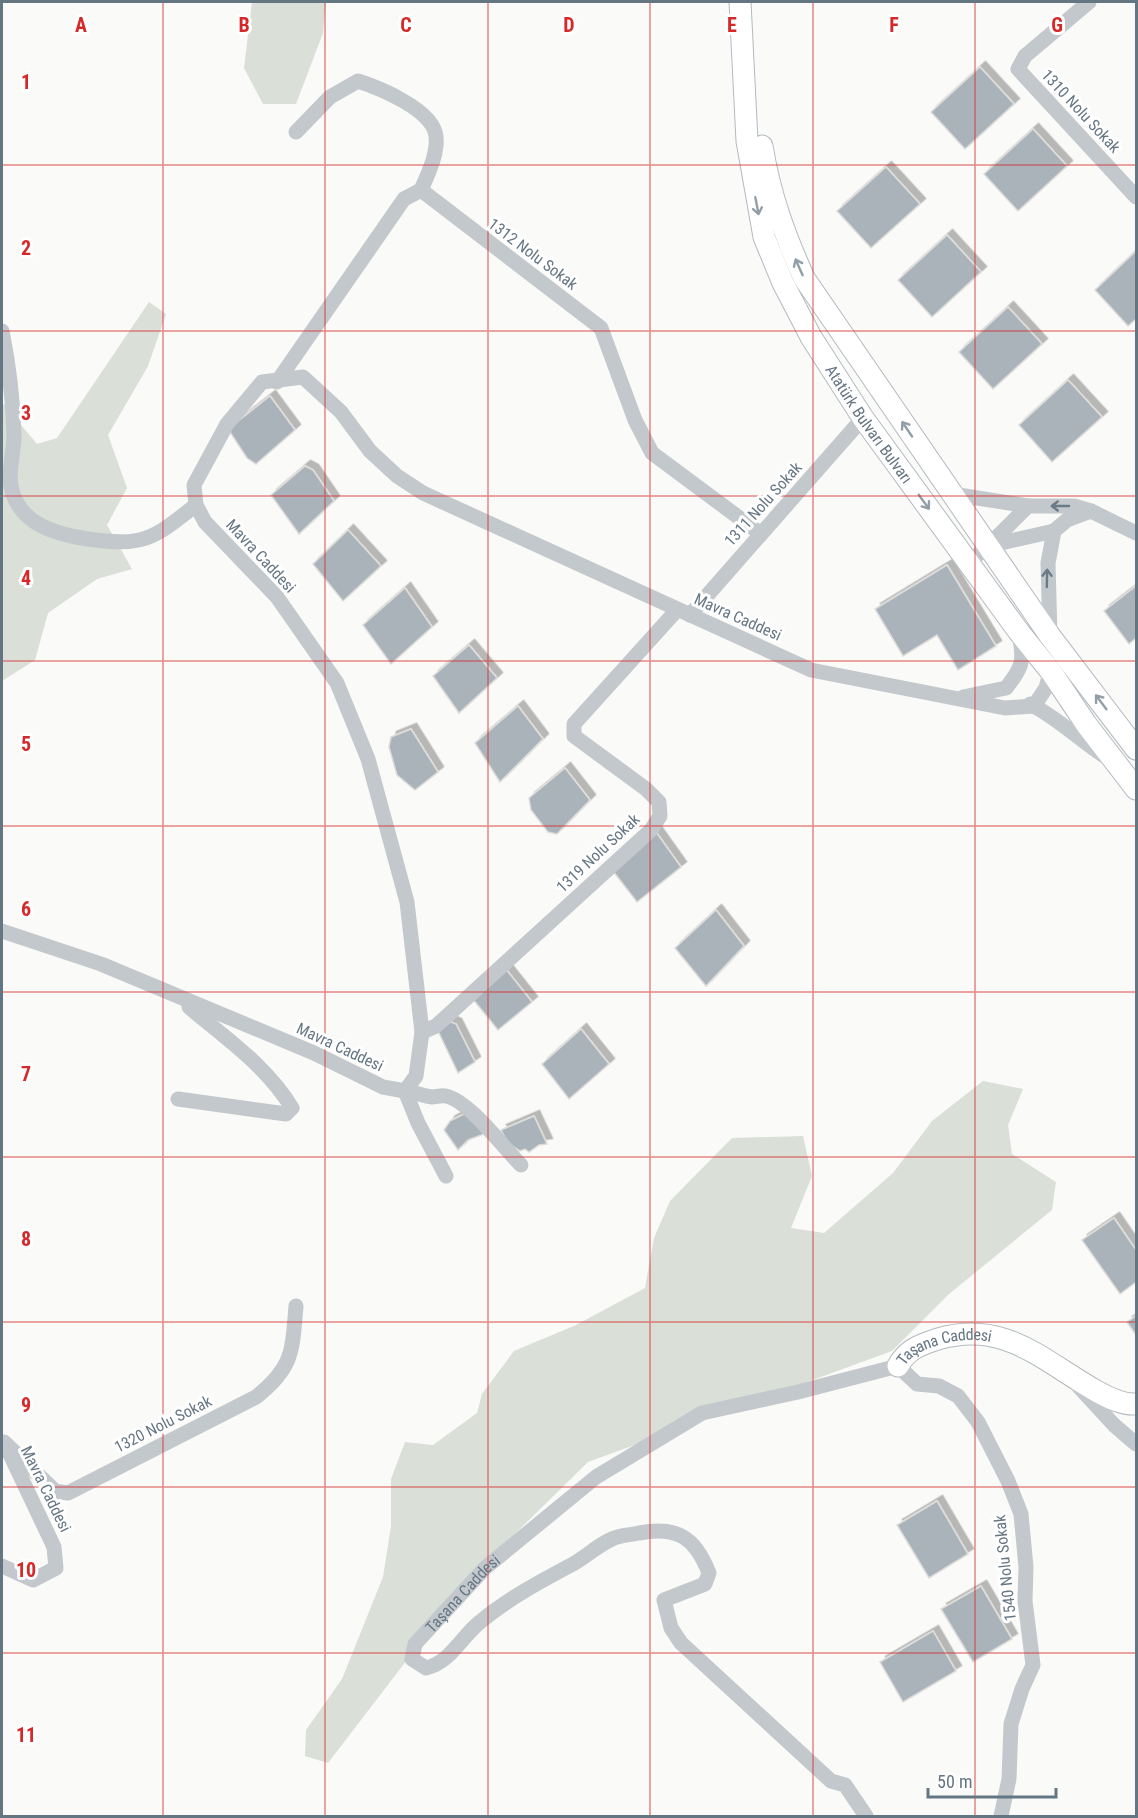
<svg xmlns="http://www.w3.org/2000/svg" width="1138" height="1818" font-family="'Roboto Condensed',sans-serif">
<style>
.green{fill:#dadfd7}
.building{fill:#aab3b9;stroke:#dcdcda;stroke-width:1.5;filter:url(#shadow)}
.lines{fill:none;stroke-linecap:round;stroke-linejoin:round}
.secondary-casing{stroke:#b3babf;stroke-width:23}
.street{stroke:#c3c8cc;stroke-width:15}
.secondary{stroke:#fff;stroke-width:21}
.oneway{stroke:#939fa8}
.oneway2{stroke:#6a7a87}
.grid{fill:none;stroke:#d62828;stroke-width:1.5;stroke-opacity:0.55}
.labels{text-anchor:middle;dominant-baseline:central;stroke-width:6;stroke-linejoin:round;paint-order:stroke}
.street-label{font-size:16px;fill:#657683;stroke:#fff}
.grid-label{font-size:20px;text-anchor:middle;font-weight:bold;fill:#d62828;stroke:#fff;stroke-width:6;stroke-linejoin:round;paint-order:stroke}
</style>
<defs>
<filter id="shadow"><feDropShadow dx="5.5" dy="-5.5" stdDeviation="0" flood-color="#0004"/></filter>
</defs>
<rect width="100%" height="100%" fill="#fafaf8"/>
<g class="green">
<path d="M252,2H326L323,33L296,104H263L244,68Z"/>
<path d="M149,302L166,314L148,366L108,435L127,488L107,525L132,569L97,579L48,613L35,660L2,681V402L37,444L57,438Z"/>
<path d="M983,1081L1023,1089L1008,1125L1012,1154L1056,1182L1052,1210L949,1294L892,1351L588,1462L469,1579L328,1763L305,1756L306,1730L342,1679L383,1577L391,1526V1479L405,1442L433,1445L477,1413L482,1394L514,1351L576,1325L645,1288L654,1238L670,1201L732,1138L803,1136L812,1176L791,1228L824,1233L893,1173L932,1121Z"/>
</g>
<g class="building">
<path d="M980,67L1014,104L965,149L931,112Z"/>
<path d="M1033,129L1067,166L1018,211L984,174Z"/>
<path d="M886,167L920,204L871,248L837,211Z"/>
<path d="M947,235L981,272L932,317L898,280Z"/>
<path d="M1136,251V319L1128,326L1095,290Z"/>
<path d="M1008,307L1042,344L993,389L959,352Z"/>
<path d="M1068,380L1102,417L1052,462L1019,425Z"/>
<path d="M270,396L295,430L256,464L247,458L228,429Z"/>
<path d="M305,466L313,470L334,501L299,534L271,495Z"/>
<path d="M348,530L381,566L343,601L313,564Z"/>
<path d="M947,565L996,646L958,670L937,635L903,656L875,609Z"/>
<path d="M1136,586V638L1129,644L1104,611Z"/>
<path d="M405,588L432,627L391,664L363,625Z"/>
<path d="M469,645L497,678L459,713L433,676Z"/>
<path d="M518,706L543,739L500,782L475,743Z"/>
<path d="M411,729L438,772L415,790L397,775L389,747L391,737Z"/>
<path d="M565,768L590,800L557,834L548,832L531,810L529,798Z"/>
<path d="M656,832L681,867L637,902L613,871Z"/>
<path d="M716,910L744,946L706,986L675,948Z"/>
<path d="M505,968L532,1002L498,1030L472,998Z"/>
<path d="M451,1022L456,1024L475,1062L458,1073L438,1031Z"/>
<path d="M581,1029L609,1064L569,1099L542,1064Z"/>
<path d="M466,1113L484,1134L468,1140L458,1150L444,1130L450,1121Z"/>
<path d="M534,1116L547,1144L539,1145L529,1152L525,1149L520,1151L509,1144L501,1130Z"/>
<path d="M1114,1218L1136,1250V1282L1120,1294L1082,1240Z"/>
<path d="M1136,1316V1335L1127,1322Z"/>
<path d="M937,1501L968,1554L929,1578L897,1525Z"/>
<path d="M981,1586L1012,1639L973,1662L941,1609Z"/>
<path d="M933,1631L956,1671L903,1702L880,1662Z"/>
</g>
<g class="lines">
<defs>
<g id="secondary">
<path id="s2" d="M740,2L747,141L764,237L783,283L811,337L863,418L1019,632L1052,673L1086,724L1136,789"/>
<path d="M762,146C770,195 784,233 804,278L1050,636L1136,749"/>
<path id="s3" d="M898,1366C907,1349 920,1345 938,1339C1005,1319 1044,1362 1098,1392C1109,1398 1123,1405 1136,1404"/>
</g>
</defs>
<use href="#secondary" class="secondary-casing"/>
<g class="street">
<path d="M1089,2L1025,56L1018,69L1136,197"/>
<path d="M296,132L330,97L358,81C380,88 433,110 436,136C438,154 428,174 421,190"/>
<path d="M2,331C9,365 13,401 14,436C14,451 8,471 11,486C18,524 55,534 88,539C144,547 153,539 196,505"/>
<path d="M277,382L404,199L421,190L601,328L635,420L652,453L761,534"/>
<path d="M952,494L1028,506H1074L1091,511L1136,533"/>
<path d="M988,546L1054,531"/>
<path d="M968,563L988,546L1028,506"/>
<path d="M690,615L863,418"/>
<path d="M1050,636L1048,563L1054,531L1067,520L1091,511"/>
<path d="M963,697L1006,688C1022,668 1025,661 1019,635"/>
<path d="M1030,704C1060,719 1081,742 1109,759"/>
<path d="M2,931L101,964L314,1053L383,1087L405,1091L416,1076L422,1032L407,902L368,759L337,683L277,597L205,522L196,505L194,485L227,424L262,382L303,377L341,412L370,451L397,476L423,493L811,670L1005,708L1034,706L1046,688L1052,666"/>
<path d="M422,1032L436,1026L651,830L660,816L659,802L646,789L574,736V724L677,610"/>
<path d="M178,1099L286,1114L292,1108C267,1066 225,1038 189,1007"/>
<path d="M446,1176L418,1123L405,1091C414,1092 424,1096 432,1097C436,1097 441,1095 446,1096C469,1101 503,1147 521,1165"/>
<path d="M1079,1387L1114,1425L1136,1444"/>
<path d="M4,1442L55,1491L68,1493L256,1397C294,1367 292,1351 296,1306"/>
<path d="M2,1566L33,1580L56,1568L54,1547L8,1450"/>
<path id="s1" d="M866,1816L845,1785L831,1781L681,1643L671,1628L664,1600L705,1584L709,1573C695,1537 677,1526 639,1533C630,1535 619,1535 612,1539C598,1545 587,1556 573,1564C541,1581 509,1598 480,1622C461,1637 451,1662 426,1668L412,1659L415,1644L485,1568L596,1477L702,1413L798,1392L898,1366L917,1384L939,1386L958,1396L978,1422L1008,1481L1021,1514L1026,1567L1025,1601L1033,1665L1022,1689L1011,1724L1009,1779L1001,1816"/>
</g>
<use href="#secondary" class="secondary"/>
</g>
<defs><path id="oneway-shaft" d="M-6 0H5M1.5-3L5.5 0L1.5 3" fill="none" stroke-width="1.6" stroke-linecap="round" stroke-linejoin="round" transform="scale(1.5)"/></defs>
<g class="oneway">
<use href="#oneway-shaft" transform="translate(757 206) rotate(79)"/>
<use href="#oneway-shaft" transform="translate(799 267) rotate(-114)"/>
<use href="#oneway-shaft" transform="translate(907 429) rotate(-124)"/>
<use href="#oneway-shaft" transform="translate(924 502) rotate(54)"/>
<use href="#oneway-shaft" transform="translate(1101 702) rotate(-127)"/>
</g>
<g class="oneway2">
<use href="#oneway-shaft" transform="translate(1060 506) rotate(-180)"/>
<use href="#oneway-shaft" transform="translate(1047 578) rotate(-89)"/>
</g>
<path class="grid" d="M163,2V1816M325,2V1816M488,2V1816M650,2V1816M813,2V1816M975,2V1816M2,165H1136M2,331H1136M2,496H1136M2,661H1136M2,826H1136M2,992H1136M2,1157H1136M2,1322H1136M2,1487H1136M2,1653H1136"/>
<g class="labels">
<g class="street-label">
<text transform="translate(1081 111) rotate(47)">1310 Nolu Sokak</text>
<text transform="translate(533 254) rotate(37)">1312 Nolu Sokak</text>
<text stroke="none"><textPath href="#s2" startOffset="452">Atatürk Bulvarı Bulvarı</textPath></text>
<text transform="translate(763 504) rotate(-48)">1311 Nolu Sokak</text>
<text transform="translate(261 556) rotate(47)">Mavra Caddesi</text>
<text transform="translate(738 617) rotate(24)">Mavra Caddesi</text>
<text transform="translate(598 853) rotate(-43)">1319 Nolu Sokak</text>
<text transform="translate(340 1047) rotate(25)">Mavra Caddesi</text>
<text stroke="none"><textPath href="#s3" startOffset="54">Taşana Caddesi</textPath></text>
<text transform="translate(163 1424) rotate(-27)">1320 Nolu Sokak</text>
<text transform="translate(46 1489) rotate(64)">Mavra Caddesi</text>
<text transform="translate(1005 1568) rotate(-96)">1540 Nolu Sokak</text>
<text stroke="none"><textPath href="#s1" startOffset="806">Taşana Caddesi</textPath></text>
</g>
</g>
<g class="grid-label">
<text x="81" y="32">A</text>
<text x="244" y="32">B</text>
<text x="406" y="32">C</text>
<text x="569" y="32">D</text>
<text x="732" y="32">E</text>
<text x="894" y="32">F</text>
<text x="1057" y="32">G</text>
<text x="26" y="89">1</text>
<text x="26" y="255">2</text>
<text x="26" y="420">3</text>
<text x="26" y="585">4</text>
<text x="26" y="751">5</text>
<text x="26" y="916">6</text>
<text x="26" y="1081">7</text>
<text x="26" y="1246">8</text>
<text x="26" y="1412">9</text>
<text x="26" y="1577">10</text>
<text x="26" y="1742">11</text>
</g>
<rect width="1138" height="1818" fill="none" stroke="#657683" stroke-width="6"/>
<path d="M928 1788v9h128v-9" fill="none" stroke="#657683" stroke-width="3"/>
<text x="937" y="1788" font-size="18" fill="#657683" stroke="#ffffff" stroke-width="4.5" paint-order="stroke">50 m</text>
</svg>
